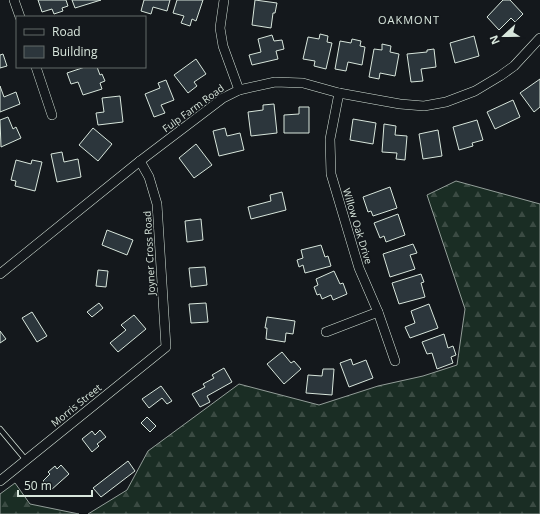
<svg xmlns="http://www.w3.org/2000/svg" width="540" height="514" font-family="'Open Sans',sans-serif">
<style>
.forest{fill:url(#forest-firs);stroke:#939e99}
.building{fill:#2c363c;stroke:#d8e6dc}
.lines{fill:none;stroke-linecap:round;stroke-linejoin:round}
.lane-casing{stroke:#d8e6dc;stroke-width:6}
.street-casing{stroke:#d8e6dc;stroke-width:10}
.lane{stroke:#14181c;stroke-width:4.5}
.street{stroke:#14181c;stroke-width:9}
.labels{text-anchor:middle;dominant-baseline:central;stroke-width:3;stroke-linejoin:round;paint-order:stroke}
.street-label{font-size:10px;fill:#d8e6dc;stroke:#14181c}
.neighbourhood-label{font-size:11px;letter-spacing:1px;fill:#d8e6dc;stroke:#14181c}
</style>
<defs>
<pattern id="forest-firs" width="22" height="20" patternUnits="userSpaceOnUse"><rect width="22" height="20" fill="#1a2d24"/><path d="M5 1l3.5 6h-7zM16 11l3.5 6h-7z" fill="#3b4b43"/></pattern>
</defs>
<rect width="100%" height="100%" fill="#14181c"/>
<g class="forest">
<path d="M456,181L540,204V514H88L127,490L148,451L239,384L319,405L378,386L423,376L457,365L465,309L427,195Z"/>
<path d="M15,483L30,504L79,514H0V494Z"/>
</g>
<g class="building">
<path d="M38,0H66L68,6L62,8L63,11L54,14L52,9L42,12Z"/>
<path d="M72,0H101L75,8Z"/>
<path d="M144,0H170L167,11L153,7L151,14L141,11Z"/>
<path d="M177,0H203L196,21L192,19L190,26L181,23L184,16L173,13Z"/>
<path d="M255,0L277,3L275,13H273L271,28L252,25Z"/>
<path d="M503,0H510L523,14L515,22L511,18L499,30L487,17Z"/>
<path d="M320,34L328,36L327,42L332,43L326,69L314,66L315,61L303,59L308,37L319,39Z"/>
<path d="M272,35L274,41L282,40L284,49L276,51L278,59L252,65L249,55L261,52L258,39Z"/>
<path d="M474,36L479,56L455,63L450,43Z"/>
<path d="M352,39L361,41L360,46L365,47L362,65L348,62L346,71L335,69L340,41L351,43Z"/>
<path d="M382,44L391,46L390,52L399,54L395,76L380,73L379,79L369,77L374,49L382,50Z"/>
<path d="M434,49L436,67L421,69L423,81L411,82L407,54L427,52V50Z"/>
<path d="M3,54L7,66L0,68V55Z"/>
<path d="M196,59L206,74L194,82L197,86L188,93L174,75Z"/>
<path d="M85,67H97L100,75L102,74L105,81L100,83L102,89L83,95L78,82L71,84L67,73Z"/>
<path d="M540,79V107L534,112L520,93Z"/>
<path d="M166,80L174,100L161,105L165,113L154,117L145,94L160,88L158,83Z"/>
<path d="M0,86L4,97L16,92L20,104L0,112Z"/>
<path d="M120,96L123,122L98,125L96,113L104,112L102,98Z"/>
<path d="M513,100L520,117L495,129L487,112Z"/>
<path d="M274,104L277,133L251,136L248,112L263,110V105Z"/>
<path d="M299,107H309V133H284V115L299,114Z"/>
<path d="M8,117L13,129L16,127L21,138L1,147L0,120Z"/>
<path d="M353,119L376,123L373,144L350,140Z"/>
<path d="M477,120L483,140L472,143L473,146L459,150L453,127Z"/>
<path d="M384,124L396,126L395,135L407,136L405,160L396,159L397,153L382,152Z"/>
<path d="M93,128L112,144L98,161L79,145Z"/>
<path d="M225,128L227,136L240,133L244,150L219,156L213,131Z"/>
<path d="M438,130L442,156L423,159L419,134Z"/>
<path d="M196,144L212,165L194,178L179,158Z"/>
<path d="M62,152L64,162L78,159L81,177L57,182L51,154Z"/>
<path d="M16,160L31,164L32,160L42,162L35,191L15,186L16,181L11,180Z"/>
<path d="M390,187L397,208L373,216L371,211L368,212L363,197Z"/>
<path d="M282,192L286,210L251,219L248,207L271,201L270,195Z"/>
<path d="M398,214L405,235L386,242L384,236L380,238L374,223Z"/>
<path d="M201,219L203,240L187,242L185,221Z"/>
<path d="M107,230L133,240L127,255L102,245Z"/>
<path d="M413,244L417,253L410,255L415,269L390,277L383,254Z"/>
<path d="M321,245L325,257L328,256L331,266L305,273L303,265L299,267L297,260L303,258L301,250Z"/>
<path d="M205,267L207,285L191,287L189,268Z"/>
<path d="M98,270L108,271L106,287L96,286Z"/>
<path d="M334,271L340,284L343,283L347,294L333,300L331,295L322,299L320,294L317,295L314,287L318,285L316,279Z"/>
<path d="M421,274L424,282L421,283L425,297L399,304L392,283Z"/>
<path d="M99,303L103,308L92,317L87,312Z"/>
<path d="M206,303L208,322L191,323L189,304Z"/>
<path d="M429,304L438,328L410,338L405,327L415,323L411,311Z"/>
<path d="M32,312L47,336L37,342L22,318Z"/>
<path d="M134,315L146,329L118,352L110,343L126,330L121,325Z"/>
<path d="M267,317L295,321L293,334L286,333L285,342L266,339L267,328H265Z"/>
<path d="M0,331L6,339L0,343Z"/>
<path d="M444,334L448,348L453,346L456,355L451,357L453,363L437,369L432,353L427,354L422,342Z"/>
<path d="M282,352L291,363L294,361L301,369L284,384L267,364Z"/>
<path d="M351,359L353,365L366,360L373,378L349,387L340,363Z"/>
<path d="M224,368L232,382L207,396L210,402L200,407L192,394L205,387L203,384L214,378L212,375Z"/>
<path d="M323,369H334L332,395L306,393L308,375L322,376Z"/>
<path d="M161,386L172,401L167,404L162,398L149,408L142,399Z"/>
<path d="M147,417L156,426L150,432L141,423Z"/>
<path d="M100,430L106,437L97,444L99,446L92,452L82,439L92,431L95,435Z"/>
<path d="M128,461L135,471L101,497L93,488Z"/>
<path d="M61,465L69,474L51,490L43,481L50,474L48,472L55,466L57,469Z"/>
</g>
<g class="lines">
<defs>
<path id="lane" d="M0,429L26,460"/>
<g id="street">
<path d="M14,0L20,17"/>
<path d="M224,0L220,28L223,46L239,90"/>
<path d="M36,67L52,115"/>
<path d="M339,93L330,139L331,174L359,268L378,312L395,361"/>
<path d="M0,274L140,161L223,98L239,90L275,82L303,83L339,93L400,104L424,106L446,102L475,91L500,76L514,66L540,38"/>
<path d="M326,332L378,312"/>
<path d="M0,481L166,347L157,204L149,177L140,161"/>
</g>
</defs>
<use href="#lane" class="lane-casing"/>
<use href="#street" class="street-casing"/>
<use href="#lane" class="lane"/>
<use href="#street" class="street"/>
</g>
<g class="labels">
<g class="street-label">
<text transform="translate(193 108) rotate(-36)">Fulp Farm Road</text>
<text transform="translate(358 226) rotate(73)">Willow Oak Drive</text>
<text transform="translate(149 253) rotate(-93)">Joyner Cross Road</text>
<text transform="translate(76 405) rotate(-39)">Morris Street</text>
</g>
<g class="neighbourhood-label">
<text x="409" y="19">OAKMONT</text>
</g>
</g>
<rect x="16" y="16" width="130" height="52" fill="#14181c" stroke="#626a69"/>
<rect x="24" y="29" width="20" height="6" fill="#14181c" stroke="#626a69"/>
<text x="52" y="36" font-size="12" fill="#d8e6dc">Road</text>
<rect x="24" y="46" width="20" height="12" fill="#2c363c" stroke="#626a69"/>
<text x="52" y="56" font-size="12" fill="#d8e6dc">Building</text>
<g transform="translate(504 36) rotate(248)" stroke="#14181c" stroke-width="3" paint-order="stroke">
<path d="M0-3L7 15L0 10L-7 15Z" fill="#d8e6dc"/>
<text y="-6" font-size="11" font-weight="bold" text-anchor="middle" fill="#d8e6dc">N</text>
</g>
<path d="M18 490v6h74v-6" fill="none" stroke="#d8e6dc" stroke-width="2"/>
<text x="24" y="490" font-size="12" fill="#d8e6dc" stroke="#14181c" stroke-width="3" paint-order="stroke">50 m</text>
</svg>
